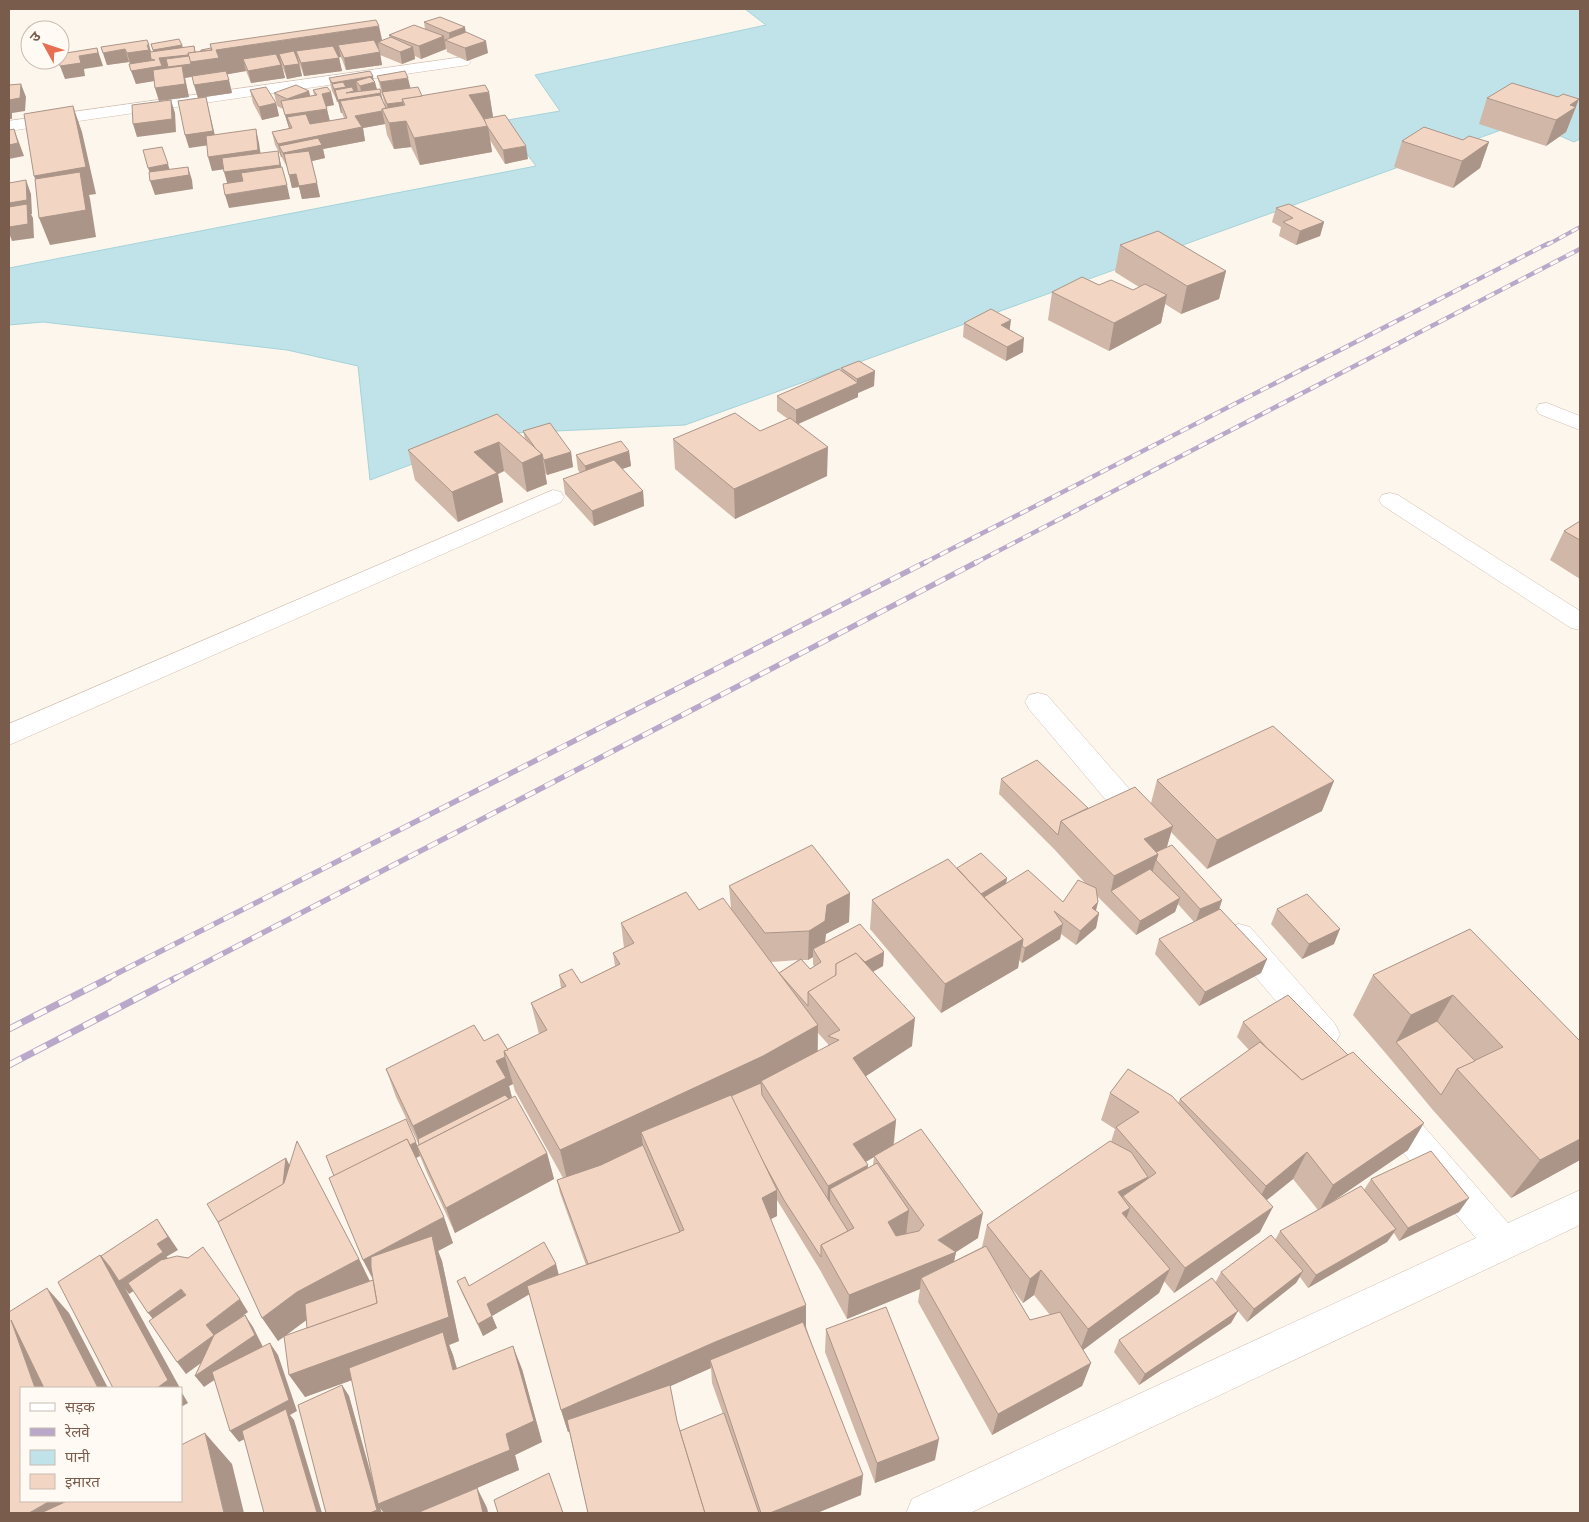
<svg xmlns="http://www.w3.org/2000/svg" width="1589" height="1522" font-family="Manrope,'Noto Sans Devanagari',sans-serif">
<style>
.water{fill:#bfe3e8;stroke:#a5d3da}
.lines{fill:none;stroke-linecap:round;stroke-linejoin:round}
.minor-casing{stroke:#d1beb0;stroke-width:1}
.minor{fill:#fff;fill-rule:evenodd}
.rail-far3-casing{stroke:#b9a8c9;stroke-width:4}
.rail-far2-casing{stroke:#b9a8c9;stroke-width:4.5}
.rail-far1-casing{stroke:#b9a8c9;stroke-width:5.5}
.rail-casing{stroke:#b9a8c9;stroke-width:7}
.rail-far3{stroke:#fffaf3;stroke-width:2.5;stroke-dasharray:7;stroke-linecap:butt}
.rail-far2{stroke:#fffaf3;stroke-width:3;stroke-dasharray:9;stroke-linecap:butt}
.rail-far1{stroke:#fffaf3;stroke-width:4;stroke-dasharray:11;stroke-linecap:butt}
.rail{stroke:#fffaf3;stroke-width:5;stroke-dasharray:14;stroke-linecap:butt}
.wall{fill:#d1b7a8;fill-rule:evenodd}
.shaded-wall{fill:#aa9588;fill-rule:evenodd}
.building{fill:#f3d5c3;stroke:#aa9588}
</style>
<rect width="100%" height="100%" fill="#fdf6ec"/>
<path class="water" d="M745,9H1580V139L1574,142L1526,121L685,425L492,434L370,480L358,366L287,350L43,322L9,325V268L536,166L502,121L560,111L535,75L766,25Z"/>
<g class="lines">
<defs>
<g id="minor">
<path d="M463,57L468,59L471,62L468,65L9,131V121Z"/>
<path d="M1547,403L1580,416V430L1539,414L1536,409L1539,404Z"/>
<path d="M553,490L561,492L564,497L561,502L9,745V724Z"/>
<path d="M1390,493L1398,495L1580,611V630L1571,628L1382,505L1379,500L1382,495Z"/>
<path d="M1038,693L1047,695L1153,816L1157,824L1153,832L1143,835L1133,832L1029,709L1025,702L1029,695Z"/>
<path d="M1239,924L1250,927L1335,1024L1340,1034L1335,1044L1324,1048L1313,1044L1228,945L1224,936L1228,927Z"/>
<path d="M1389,1096L1401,1100L1508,1223L1580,1190V1225L970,1513H906L912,1499L1476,1238L1377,1122L1372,1111L1377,1100Z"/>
</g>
</defs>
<use href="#minor" class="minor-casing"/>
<use href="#minor" class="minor"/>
<defs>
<path id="rail-far3" d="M1547,245L1580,227"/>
<g id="rail-far2">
<path d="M924,563L1549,243"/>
<path d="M975,563L1580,249"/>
</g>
<g id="rail-far1">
<path d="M106,979L926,562"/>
<path d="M174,979L977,562"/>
</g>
<g id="rail">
<path d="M9,1029L109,978"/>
<path d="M9,1065L176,978"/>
</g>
</defs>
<use href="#rail-far3" class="rail-far3-casing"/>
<use href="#rail-far2" class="rail-far2-casing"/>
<use href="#rail-far1" class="rail-far1-casing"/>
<use href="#rail" class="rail-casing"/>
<use href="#rail-far3" class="rail-far3"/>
<use href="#rail-far2" class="rail-far2"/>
<use href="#rail-far1" class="rail-far1"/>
<use href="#rail" class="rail"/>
</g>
<g class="wall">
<path d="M424,22L465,32L488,53L467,61L447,52L445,43L446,49L421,59L415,56V59L402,64L380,55L379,51L382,65L346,70L341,57H339L342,71L304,76L300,65L302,76L287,79L282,66L285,78L251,83L246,71L227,74L232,93L198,98L192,77L185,78L189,97L159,101L155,88L154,81L136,84L129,62L107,65L101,47L151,52L153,51L151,44L182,45L183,48L194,46L195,52L211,48L210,44L382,41L390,38L389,35L425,29Z"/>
<path d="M377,76L410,88L422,96L489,92L493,117L528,159L505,164L490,140L492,152L420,165L411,147L394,149L387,135L385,124L363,128L365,141L323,149L325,158L312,161L320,197L302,199L299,187L292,188L287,167L275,145L272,132L290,128H289L283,109L277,106L274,93L310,96L314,95L313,90L334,105L326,106L330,121L344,118L342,113H341L338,102L335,97L332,91L329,78L374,81L377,89L385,105Z"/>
<path d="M250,90L276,103L279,116L262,120L253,103Z"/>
<path d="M1487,98L1576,106V107L1566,132L1546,146L1479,124Z"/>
<path d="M1463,140L1489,142L1480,168L1453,188L1394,167L1402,141Z"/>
<path d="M1276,208L1324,222L1320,236L1296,245L1279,236L1281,227L1272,222Z"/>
<path d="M1120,245L1226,271L1219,299L1181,314L1165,304L1161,323L1109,351L1048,320L1052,292L1099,285L1133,290L1139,287L1115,272Z"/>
<path d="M964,323L1010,330L1023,352L1006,361L963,337Z"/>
<path d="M841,368L874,386L858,393V397L798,424L827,476L735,519L675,469L673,439L760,431L788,419L777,411V396L841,371Z"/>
<path d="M523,431L571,452L573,467L547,475L545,473L547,484L527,492L504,471L498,474L503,502L458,522L415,480L408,450L525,439Z"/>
<path d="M629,451L631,466L622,469L643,491L644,506L594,526L565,494L563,479L580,473L578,470L576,455Z"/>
<path d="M1580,521V579L1550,560L1564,531Z"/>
<path d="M1001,779L1088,808L1151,803L1157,780L1322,811L1207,869L1171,832L1167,847L1222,900L1219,910L1267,959L1261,973L1199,1006L1155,954L1159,939L1194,922L1178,904L1175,912L1136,935L1097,896L1098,902L1096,911L1099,913L1096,928L1076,945L1061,934L1060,939L1022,963L1019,960L1018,968L941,1013L870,929L872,900L957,868L1007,878L1006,884L1063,902L1086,884L1055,850L999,794Z"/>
<path d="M729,886L850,893L849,922L826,934L825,943L884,952L883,966L873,972L912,1046L865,1076L896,1120L894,1145L978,1238L956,1252L954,1261L982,1247L987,1225L1111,1142L1115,1129L1101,1120L1110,1093L1178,1103L1180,1099L1249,1050L1237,1037L1243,1022L1408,1150L1327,1205L1364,1190L1371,1179L1459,1212L1399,1241L1394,1233L1387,1242L1308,1288L1300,1277L1296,1283L1247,1322L1238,1311L1231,1323L1139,1385L1114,1352L1119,1340L1215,1283L1221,1272L1275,1240L1280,1231L1318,1210L1293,1179L1267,1200L1260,1232L1174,1293L1164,1281L1159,1293L1083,1350L1091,1363L1082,1386L992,1435L918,1302L920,1289L847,1319L820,1270L785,1213L777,1200V1216L771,1219L861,1495L817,1513H588L569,1431L568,1432L561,1410L529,1294L492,1316L497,1328L483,1336L462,1293L457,1281L469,1286L556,1264L559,1275L586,1265L560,1193L557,1180L563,1178L515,1091L513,1084L509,1086L512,1097L547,1153L554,1179L455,1233L427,1173L420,1156L416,1158L453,1243L438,1251L442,1261L459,1341L449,1345L453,1355L457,1368L522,1369L542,1442L515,1455L519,1470L477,1488L487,1508L488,1513H384L380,1508L342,1385L349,1396L374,1484L352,1380L305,1397L284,1337L278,1341L289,1166L359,1259L370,1281L373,1280L363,1260L417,1146L419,1145L396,1097L386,1069L484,1041L508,1050L539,1034L531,1003L561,988L559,975L581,983L615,966L613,953L624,948L621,923L699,910L731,908ZM813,957V964L814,966L810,969L802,960H808ZM798,960L779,973L771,962ZM818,1033L828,1044V1046L818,1052ZM874,1157L873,1165L867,1169L866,1162ZM1011,1287L1023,1303L1034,1295L1050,1315L1030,1320ZM306,1320L307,1328L285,1336ZM711,1368L712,1383L723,1414L680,1431L677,1421L670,1386Z"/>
<path d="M1277,909L1334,944L1302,959L1271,924Z"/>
<path d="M1470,929L1580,1160L1511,1198L1432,1109L1388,1056L1353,1015L1373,975Z"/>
<path d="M826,1329L935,1460L875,1483L825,1352Z"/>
</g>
<g class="shaded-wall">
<path d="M379,26L383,44L378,42L379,51L338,45L341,57L301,63L296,51L299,63L279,54L285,78L251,83L248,71L243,59L246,71L224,75L229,80L232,93L198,98L194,85V76L185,78L189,97L159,101L155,88L166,79L136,84L131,71L157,62L153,50L182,45L185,55L194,46L198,61L216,50Z"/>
<path d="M465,27L467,40L450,42L449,33Z"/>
<path d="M444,36L446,49L421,59L419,46Z"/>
<path d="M486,41L488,53L467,61L465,48Z"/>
<path d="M149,45L153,58L151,59L152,62L131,66L127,53Z"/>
<path d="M413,47L415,59L402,64L400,52Z"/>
<path d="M97,48L103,66L84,69L85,76L65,79L60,66Z"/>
<path d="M125,49L129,62L107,65L103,53Z"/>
<path d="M380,52L382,65L346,70L344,58Z"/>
<path d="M339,58L342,71L304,76L301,63Z"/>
<path d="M299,64L302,76L287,79L284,66Z"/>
<path d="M373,76L374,82H375L378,94L381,93L384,106L340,101L342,113H341L338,100L335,90L338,102H337L332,83ZM356,81L360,86L362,96L358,92Z"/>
<path d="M408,78L411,90L383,95L380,82Z"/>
<path d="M21,84L26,97L25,111L12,113V119H9V100Z"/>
<path d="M309,91L312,104L287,99Z"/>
<path d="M331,92L334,105L325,107L322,94Z"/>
<path d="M489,92L493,117L473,121L469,95Z"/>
<path d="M206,97L209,110L217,144L189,148L185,135Z"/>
<path d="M1579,99L1566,132L1546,146L1556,120L1570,105Z"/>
<path d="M171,100L175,113L176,132L137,137L133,124Z"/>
<path d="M403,102L405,115L389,118L387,104Z"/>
<path d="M276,103L279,116L262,120L259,107Z"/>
<path d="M73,106L82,132L96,194L89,195L90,199L96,237L50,245L39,218L44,203L34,176Z"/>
<path d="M327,109L330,122L292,128L287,117L290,128H289L285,115Z"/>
<path d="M382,111L385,124L363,128L365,141L323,149L325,158L287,167L283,153L279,146L282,157H281L278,144L355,116Z"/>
<path d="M406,121L411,147L394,149L389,123Z"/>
<path d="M488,126L492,152L420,165L414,138Z"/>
<path d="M14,129L24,156L9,159V145Z"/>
<path d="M256,129L259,143L262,164L212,171L208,157Z"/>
<path d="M1489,142L1480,168L1453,188L1462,161Z"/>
<path d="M526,146L528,159L505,164L503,150Z"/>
<path d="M278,151L281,165L283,178L228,186L224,172Z"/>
<path d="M168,164L172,178L188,167L192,180L193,189L155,195L150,181H153L148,168Z"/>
<path d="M296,174L317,183L320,197L302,199L299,187L292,188L289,175Z"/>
<path d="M26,180L31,194L32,214H31L33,218L34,238L12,241L9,233V203Z"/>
<path d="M287,185L290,199L229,208L225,195Z"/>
<path d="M1324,222L1320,236L1296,245L1300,231Z"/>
<path d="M1226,271L1219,299L1181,314L1187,286Z"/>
<path d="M1167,295L1161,323L1109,351L1114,323Z"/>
<path d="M1011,320L1009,335L1001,325Z"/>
<path d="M1024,338L1023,352L1006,361L1007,347Z"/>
<path d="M875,371L874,386L858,393V397L796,425V410L857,383V379Z"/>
<path d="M499,442L504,471L498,474L503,502L458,522L452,492L474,452Z"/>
<path d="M828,447L827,476L735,519L734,489Z"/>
<path d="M629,451L631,466L587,481L585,466Z"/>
<path d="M571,452L573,467L547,475L544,460Z"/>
<path d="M542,454L547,484L527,492L522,463Z"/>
<path d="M643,491L644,506L594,526L592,511Z"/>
<path d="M1334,781L1322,811L1207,869L1217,840Z"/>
<path d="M1173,826L1164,856L1156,860L1149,883L1111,891L1114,876L1144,839Z"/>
<path d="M1007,878L1004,893L979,903L981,894Z"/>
<path d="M850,893L849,922L826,934L824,949H813V957L808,960L809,931L827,905Z"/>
<path d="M1180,898L1175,912L1136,935L1140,921Z"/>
<path d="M1222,900L1217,915L1195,924L1200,909Z"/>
<path d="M1098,902L1094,917L1092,908Z"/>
<path d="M1099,913L1096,928L1076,945L1080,931Z"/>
<path d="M1063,924L1060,939L1022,963L1025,948Z"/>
<path d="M1340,929L1334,944L1302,959L1309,944Z"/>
<path d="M1023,939L1018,968L941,1013L945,984Z"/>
<path d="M884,952L883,966L836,992V977Z"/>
<path d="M1267,959L1261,973L1199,1006L1205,992Z"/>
<path d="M1453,995L1429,1035L1396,1042L1411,1015Z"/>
<path d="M915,1018L912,1046L851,1086L853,1058Z"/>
<path d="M818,1025L817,1065L761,1081L762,1097L641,1132L644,1152L569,1188L560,1150Z"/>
<path d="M505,1057L513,1084L509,1086L514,1106L423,1152L413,1126L496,1061Z"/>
<path d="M896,1120L893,1147L874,1156V1157L851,1170L853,1144Z"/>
<path d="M1424,1123L1408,1150L1319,1211L1333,1185Z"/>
<path d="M1580,1139V1160L1511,1198L1540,1160Z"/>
<path d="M416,1142L421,1155L417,1146L420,1156L342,1193L335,1180Z"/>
<path d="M1307,1152L1293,1179L1253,1211L1266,1186Z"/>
<path d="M547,1153L554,1179L455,1233L446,1208Z"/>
<path d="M286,1158L293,1172L288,1212L234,1247Z"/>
<path d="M868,1165L866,1191L830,1189V1210L827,1212L828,1186Z"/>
<path d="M1148,1177L1139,1203L1123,1196L1117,1214L1118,1192Z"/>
<path d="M777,1190V1216L763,1223L762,1198Z"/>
<path d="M1469,1198L1459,1212L1399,1241L1408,1228Z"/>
<path d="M1273,1207L1260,1232L1174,1293L1185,1268Z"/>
<path d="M1130,1208L1121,1234L1122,1213Z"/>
<path d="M909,1210L906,1235L885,1247L888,1222Z"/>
<path d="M983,1213L978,1238L956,1252L951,1276L921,1278L920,1289L847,1319L849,1295Z"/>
<path d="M444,1217L453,1243L438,1251L442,1261L459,1341L449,1345L453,1355L463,1393L453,1370L447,1346L305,1397L289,1375L376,1284L363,1260Z"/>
<path d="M157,1219L178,1250L166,1257L157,1244Z"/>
<path d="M1396,1229L1387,1242L1308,1288L1316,1275Z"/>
<path d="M163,1252L173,1265L129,1294L125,1288L180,1388H157L100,1255L121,1280Z"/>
<path d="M359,1259L371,1284L312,1316L278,1341L262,1318L297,1292Z"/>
<path d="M556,1264L559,1277L492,1316L497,1328L483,1336L478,1324L487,1304Z"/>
<path d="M1170,1269L1159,1293L1079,1353L1088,1329Z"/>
<path d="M1041,1270L1034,1295L1023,1303L1030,1279Z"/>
<path d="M1303,1271L1296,1283L1247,1322L1254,1309Z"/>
<path d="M47,1288L69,1313L108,1388H98Z"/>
<path d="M181,1289L190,1301L158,1325L148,1313Z"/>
<path d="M240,1299L248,1312L215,1337L206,1325Z"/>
<path d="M806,1305V1328L710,1360L711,1368L568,1432L561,1410L715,1342Z"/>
<path d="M1238,1311L1231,1323L1139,1385L1145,1374Z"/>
<path d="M245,1315L253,1327L263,1347L204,1387L195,1376Z"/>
<path d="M11,1320L50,1388H35Z"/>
<path d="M214,1335L223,1347L186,1374L177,1362Z"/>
<path d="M270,1343L278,1355L297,1411L290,1415L294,1420L322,1513H317L288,1416L239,1442L230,1431Z"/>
<path d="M513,1346L522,1369L542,1442L515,1455L519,1470L477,1488L487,1508L488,1513H384L380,1508L382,1513H370L342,1385L349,1396L379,1504L506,1434Z"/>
<path d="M1091,1363L1082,1386L992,1435L998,1414Z"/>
<path d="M181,1391L188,1403L181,1407Z"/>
<path d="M205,1433L232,1464L244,1513H224Z"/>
<path d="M939,1439L935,1460L875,1483L877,1463Z"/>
<path d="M863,1475L861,1495L817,1513H770Z"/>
<path d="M50,1501H91L86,1513H29Z"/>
</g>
<g class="building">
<path d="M440,17L465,27L449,33L424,22Z"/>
<path d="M376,20L379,26L216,50L219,58L190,62L188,53L212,50L210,44Z"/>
<path d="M414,25L444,36L419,46L389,35Z"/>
<path d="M466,32L486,41L465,48L445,40Z"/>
<path d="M391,37L413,47L400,52L378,42Z"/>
<path d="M179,39L182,45L153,50L151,44Z"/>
<path d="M147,40L149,45H147L149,50L127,53L125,49L103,53L101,47Z"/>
<path d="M374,40L380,52L344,58L338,45Z"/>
<path d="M194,46L195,52L188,53V55L159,58L162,66L131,71L129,64L155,60L151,59L150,52Z"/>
<path d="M333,46L339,58L301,63L296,51Z"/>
<path d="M97,48L98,53L79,56L81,63L60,66L59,60H60V54Z"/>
<path d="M211,48L212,50L201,51V50Z"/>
<path d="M294,51L299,64L284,66L279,54Z"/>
<path d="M276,54L281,65L248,71L243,59Z"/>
<path d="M189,56L191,64L168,67L166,59Z"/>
<path d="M182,66L185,84L155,88L153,70Z"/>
<path d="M226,71L229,80L194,85L192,76Z"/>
<path d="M370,71L373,76L332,83L329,78Z"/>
<path d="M405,71L408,78L380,82L377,76Z"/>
<path d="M370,77L375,82L360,86L356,81Z"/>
<path d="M343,82L346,87L334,89L332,84Z"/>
<path d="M1512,83L1558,97L1563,94L1579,99L1570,105L1576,107L1556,120L1487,98Z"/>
<path d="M21,84L20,98L9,100V85Z"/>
<path d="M296,85L309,91L287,99L274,93Z"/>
<path d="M485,85L489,92L469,95L488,126L414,138L406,121L389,123L382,109L405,105L402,99Z"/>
<path d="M266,87L276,103L259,107L250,90Z"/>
<path d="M327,87L331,92L322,94L327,109L285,115L281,101L317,95L313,90Z"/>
<path d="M352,87L354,91L346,93L380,89L381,93L338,100L335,90Z"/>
<path d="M418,87L422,96L402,99L403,102L387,104L382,92Z"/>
<path d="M380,95L386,108L382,109V111L355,116L362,127L278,144L272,132L292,128L287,117L306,114L310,124L347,118L340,101Z"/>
<path d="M206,97L213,131L185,135L178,101Z"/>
<path d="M171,100L172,119L133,124L132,105Z"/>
<path d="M73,106L86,167L34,176L24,114Z"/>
<path d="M505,115L526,146L503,150L487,126L484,119Z"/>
<path d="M1424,127L1463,140L1469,136L1489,142L1462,161L1402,141Z"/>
<path d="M14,129L18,143L9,145V130Z"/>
<path d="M256,129L258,150L208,157L206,136Z"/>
<path d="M318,138L322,145L283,153L279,146Z"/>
<path d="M162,147L168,164L148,168L143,150Z"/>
<path d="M278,151L280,165L224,172L222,158Z"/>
<path d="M309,151L317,183L299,186L296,174L289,175L284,154Z"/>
<path d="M188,167L189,175L150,181L149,172Z"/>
<path d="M282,167L287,185L225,195L223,184L243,181L241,173Z"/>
<path d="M80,172L86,210L39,218L35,179Z"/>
<path d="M26,180L27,200L9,203V183Z"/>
<path d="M27,204L28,224L9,227V207Z"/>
<path d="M1289,204L1324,222L1300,231L1283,222L1293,218L1276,208Z"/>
<path d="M1158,231L1226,271L1187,286L1120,245Z"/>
<path d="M1082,277L1099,285L1111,280L1133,290L1145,284L1167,295L1114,323L1052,292Z"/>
<path d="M991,309L1011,320L1001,325L1024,338L1007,347L964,323Z"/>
<path d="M859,361L875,371L857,379L841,368Z"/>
<path d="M839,369L858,383L796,410L777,396Z"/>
<path d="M735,413L760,431L790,418L828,447L734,489L673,439Z"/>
<path d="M497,414L542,454L522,463L499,442L474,452L497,473L452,492L408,450Z"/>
<path d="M550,423L571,452L544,460L543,458L542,454L536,449L523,431Z"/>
<path d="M621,441L629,451L585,466L576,455Z"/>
<path d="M614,460L643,491L592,511L563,479Z"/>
<path d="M1580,521V540L1564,531Z"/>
<path d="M1273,726L1334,781L1217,840L1157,780Z"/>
<path d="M1037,760L1088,808L1061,821L1058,835L1001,779Z"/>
<path d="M1135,787L1173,826L1144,839L1158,854L1114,876L1061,821Z"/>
<path d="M812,845L850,893L827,905L825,921L809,931L765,933L729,886Z"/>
<path d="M1172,845L1222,900L1200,909L1156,860L1158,854L1156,852Z"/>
<path d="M981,853L1007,878L981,894L957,868Z"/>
<path d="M948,859L1023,939L945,984L872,900Z"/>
<path d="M1150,869L1180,898L1140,921L1111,891Z"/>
<path d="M1028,870L1063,902L1078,880L1096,888L1098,902L1092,908L1099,913L1080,931L1054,911L1063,924L1025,948L1022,946L1023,939L984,897Z"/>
<path d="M686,892L699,910L723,898L818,1025L763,1056L560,1150L504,1051L547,1030L531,1003L566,986L559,975L572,969L581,983L620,964L613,953L634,943L621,923Z"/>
<path d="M1307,894L1340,929L1309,944L1277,909Z"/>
<path d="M1220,909L1267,959L1205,992L1159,939Z"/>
<path d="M860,924L884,952L865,962L856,953L836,964V976L808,992V1006L779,973L801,959L810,969L821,962L813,949Z"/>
<path d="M1470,929L1580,1041V1139L1540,1160L1457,1069L1503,1047L1453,995L1411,1015L1373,975Z"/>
<path d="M856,953L915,1018L853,1058L896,1120L853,1144L868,1165L828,1186L761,1081L839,1040L828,1036L840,1030L808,992L836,975V964Z"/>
<path d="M1288,995L1348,1055L1302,1080L1267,1048L1243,1022Z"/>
<path d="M1437,1021L1475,1061L1457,1069L1441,1095L1396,1042Z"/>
<path d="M474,1025L484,1041L498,1034L508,1050L504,1051L505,1057L496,1061L506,1078L413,1126L386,1069Z"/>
<path d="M1260,1042L1302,1080L1353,1052L1424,1123L1333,1185L1307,1152L1266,1186L1180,1099Z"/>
<path d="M1128,1069L1172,1096L1273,1207L1185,1268L1123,1196L1156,1173L1116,1127L1139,1112L1110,1093Z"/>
<path d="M761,1083L762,1095L848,1231L821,1245V1257L784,1200L759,1154L731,1096Z"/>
<path d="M505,1095L509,1099L419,1145L418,1139Z"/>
<path d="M731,1095L777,1190L762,1198L806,1305L715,1342L561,1410L527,1286L684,1230L641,1132Z"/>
<path d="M515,1096L547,1153L446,1208L417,1146Z"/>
<path d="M406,1119L416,1142L410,1145L407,1139L334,1176L326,1156Z"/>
<path d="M921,1129L983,1213L938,1240L956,1252L849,1295L821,1245L854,1228L830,1189L877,1163L909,1210L888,1222L896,1236L919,1231L924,1225L874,1156Z"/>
<path d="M407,1139L444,1217L363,1260L329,1178Z"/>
<path d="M297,1141L359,1259L297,1292L262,1318L218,1222L284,1183Z"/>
<path d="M1110,1141L1131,1152L1148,1177L1118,1192L1130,1208L1122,1213L1170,1269L1088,1329L1041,1270L1030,1279L987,1225Z"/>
<path d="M643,1145L680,1232L588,1264L557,1180L601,1165Z"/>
<path d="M1431,1151L1469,1198L1408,1228L1371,1179Z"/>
<path d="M286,1158L283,1184L218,1222L207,1204Z"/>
<path d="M1361,1186L1396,1229L1316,1275L1280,1231Z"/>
<path d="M157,1219L168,1237L157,1244L163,1252L119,1281L110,1267L101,1256Z"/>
<path d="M1271,1235L1303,1271L1254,1309L1221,1272Z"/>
<path d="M432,1236L449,1317L289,1375L284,1336L377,1303L371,1267V1257Z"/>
<path d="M544,1242L556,1264L487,1304L492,1316L478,1324L457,1281L465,1277L469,1286Z"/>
<path d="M986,1246L1030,1320L1060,1312L1091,1363L998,1414L921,1278Z"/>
<path d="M203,1247L240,1299L206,1325L214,1335L177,1362L149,1321L186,1295L181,1289L148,1313L128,1283L161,1260L177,1256L188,1258Z"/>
<path d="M100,1255L168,1380L157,1388H113L58,1282Z"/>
<path d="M1212,1278L1238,1311L1145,1374L1119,1340Z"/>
<path d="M373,1280L377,1303L307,1328L305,1304Z"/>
<path d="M47,1288L98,1388H44L11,1320L35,1388H21V1501H50L29,1513H9V1312Z"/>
<path d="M886,1307L939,1439L877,1463L826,1329Z"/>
<path d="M245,1315L255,1335L195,1376L214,1335Z"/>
<path d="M803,1322L863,1475L770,1513H761L710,1360Z"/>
<path d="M443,1332L453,1370L513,1346L534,1421L506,1434L510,1450L378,1504L349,1368Z"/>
<path d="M270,1343L289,1400L230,1431L212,1372Z"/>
<path d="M342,1385L377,1510L370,1513H326L298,1405Z"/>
<path d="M670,1385L677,1421L705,1513H588L567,1420Z"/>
<path d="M286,1409L317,1513H264L242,1431Z"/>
<path d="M724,1413L759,1513H705L680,1431Z"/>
<path d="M205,1433L224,1513H41L67,1501H181V1445Z"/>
<path d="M549,1473L563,1513H498L494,1500Z"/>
<path d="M477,1488L483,1513H417Z"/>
</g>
<rect width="1589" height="1522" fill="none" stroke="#7a5c4d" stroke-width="20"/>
<rect x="20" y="1387" width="162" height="115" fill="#fffaf3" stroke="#cabbb1"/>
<rect x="30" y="1403" width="25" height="8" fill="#ffffff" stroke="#cabbb1"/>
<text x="65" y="1412" font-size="15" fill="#7a5c4d">सड़क</text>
<rect x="30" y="1428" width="25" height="8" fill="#b9a8c9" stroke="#cabbb1"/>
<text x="65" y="1437" font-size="15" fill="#7a5c4d">रेलवे</text>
<rect x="30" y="1450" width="25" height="15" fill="#bfe3e8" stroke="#cabbb1"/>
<text x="65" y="1462" font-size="15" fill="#7a5c4d">पानी</text>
<rect x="30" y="1474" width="25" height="15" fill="#f3d5c3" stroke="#cabbb1"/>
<text x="65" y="1487" font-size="15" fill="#7a5c4d">इमारत</text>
<g transform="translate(45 45) rotate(310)"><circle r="24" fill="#fffaf3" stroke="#cabbb1"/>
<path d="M0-4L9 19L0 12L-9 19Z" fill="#e76f51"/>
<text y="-8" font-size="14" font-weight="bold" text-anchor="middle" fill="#7a5c4d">उ</text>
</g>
</svg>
